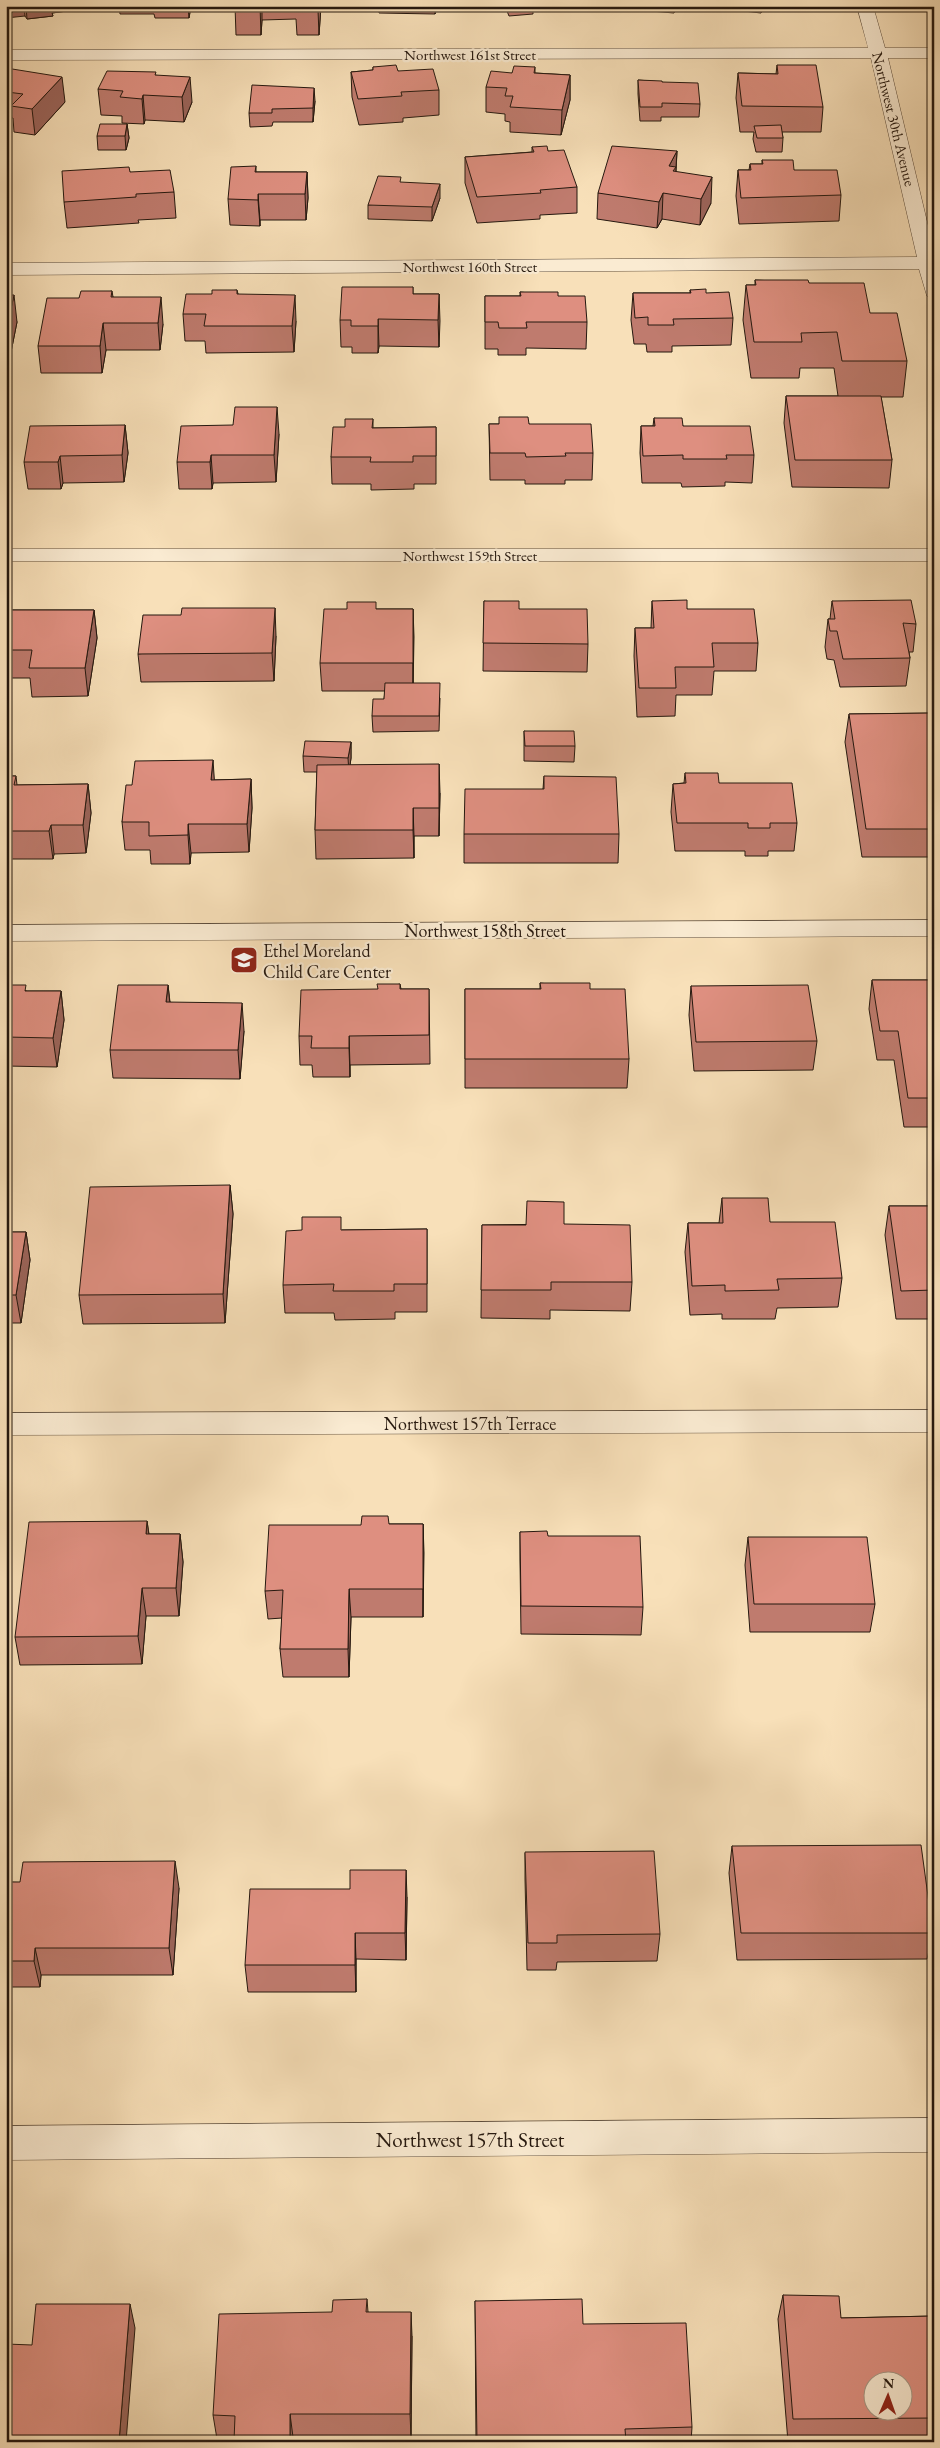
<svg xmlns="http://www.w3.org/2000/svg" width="940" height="2448" font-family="'EB Garamond',serif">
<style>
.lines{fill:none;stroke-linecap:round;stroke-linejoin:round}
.street-casing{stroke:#5a4a3a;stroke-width:1}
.street{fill:#faebd2;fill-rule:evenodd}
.wall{fill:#bf7b6e;stroke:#25180f}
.shaded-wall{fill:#9b645a;stroke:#25180f}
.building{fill:#de8f80;stroke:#25180f;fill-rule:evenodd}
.labels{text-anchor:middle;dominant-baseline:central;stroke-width:4.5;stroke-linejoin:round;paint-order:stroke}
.far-street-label{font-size:15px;fill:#25180f;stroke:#faebd2}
.street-label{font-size:18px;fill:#25180f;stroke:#faebd2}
.poi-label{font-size:18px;fill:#25180f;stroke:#faebd2;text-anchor:start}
.near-street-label{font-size:21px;fill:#25180f;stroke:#faebd2}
</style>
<rect width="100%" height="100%" fill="#f8e0b9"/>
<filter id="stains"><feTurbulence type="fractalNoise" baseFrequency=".004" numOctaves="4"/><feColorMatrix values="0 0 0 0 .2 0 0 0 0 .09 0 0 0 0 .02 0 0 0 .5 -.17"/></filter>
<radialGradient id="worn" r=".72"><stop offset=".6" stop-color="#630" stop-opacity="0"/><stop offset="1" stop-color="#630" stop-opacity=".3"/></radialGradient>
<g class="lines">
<defs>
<g id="street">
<path d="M857,6H873L885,48H934V58H888L934,251V298L927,296L919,269L6,275V263L917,257L871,58L6,60V50L868,48Z"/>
<rect x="6" y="549" width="928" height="12"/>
<path d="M934,920V936L6,941V925Z"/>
<path d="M934,1410V1432L6,1435V1413Z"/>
<path d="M934,2118V2152L6,2160V2126Z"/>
</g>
</defs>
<use href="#street" class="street-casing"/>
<use href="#street" class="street"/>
</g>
<g class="wall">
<path d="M6,6H82V9L52,13L53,16L27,19L25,16Z"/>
<path d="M119,6H191L189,18H155L154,14H120Z"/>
<path d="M235,6H321L319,35H297L296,19L262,20L261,35H236Z"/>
<path d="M343,6H438L435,14L379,13V10L343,8Z"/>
<path d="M505,6H563V7L533,9V14L509,16Z"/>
<path d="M617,6H678L674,13L617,8Z"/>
<path d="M718,6H765L761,13L718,8Z"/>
<path d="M777,65L823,107L821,132H782L783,138L782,152H756L753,139L754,132H740L736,98L738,73L776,74Z"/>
<path d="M373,67L398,71L439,90V115L403,118V122L359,125L352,97L351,72L373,70Z"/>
<path d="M535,67V73L570,75V100L561,135L510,132V122L505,121V114L486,112V87L512,73Z"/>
<path d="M6,68L65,102L35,135L14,132L13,118H10L6,122Z"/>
<path d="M156,75L192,102L184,122L145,120L144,124L122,123V116L101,115L98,89Z"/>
<path d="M638,80L662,82L700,104L699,117H661V121H640L638,94Z"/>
<path d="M315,101L313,122H273L272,126L250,127L249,113Z"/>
<path d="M127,124L129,138L126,150H98L97,136Z"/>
<path d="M532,147L548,151L577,187V213L540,215V219L477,223L465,183V157L532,152Z"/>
<path d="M677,151L676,172L711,203L700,225L662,219L657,228L597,219L598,193Z"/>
<path d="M762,160L794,170L841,195L839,221L739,224L736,196L738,170H749L750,164H762Z"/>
<path d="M256,166V172H307L308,198L306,220H260V226L230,225L228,199Z"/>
<path d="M130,172L174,192L176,218L138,220L139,223L67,228L64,202Z"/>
<path d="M440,198L432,221L368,219V205Z"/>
<path d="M755,280L809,283L870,313L907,361L903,397H881L892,460L889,488L792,487L784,423L786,396H838L834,368H800L799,378H751L743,320L746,285H755Z"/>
<path d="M413,287V294H439V347L379,346L378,353H352V347H341L340,320Z"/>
<path d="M237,290L238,294L296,321L294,352L206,353L205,341H185L183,314L212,294Z"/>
<path d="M690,290L706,293L733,318L731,345L672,346V352H647L646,344H634L631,320L633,293H690Z"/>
<path d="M112,291L113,297L163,324L160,350H106L102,373H41L38,346L79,298Z"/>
<path d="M520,292L558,296L587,322L586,349L526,348V355H498V349H485V296H520Z"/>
<path d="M6,295L17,322L8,367H6Z"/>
<path d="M654,418L683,426L754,455L752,483L725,482V486L682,487L681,483H642L640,453L641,426H653Z"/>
<path d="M373,419V428L436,427V484H414V489L371,490V484H332L331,457L345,427Z"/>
<path d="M489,424H529L593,453L592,480H565V484H525V480H490Z"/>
<path d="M125,425L128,453L124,482L63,483L61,489H28L24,462Z"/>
<path d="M279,434L276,482L213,483L212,489H179L177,462Z"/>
<path d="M484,601L519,609L588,644L587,672L483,671Z"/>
<path d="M652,601L687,609L758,643L756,671H714L712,695H676L675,716L637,717L634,656L635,628H651Z"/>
<path d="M832,601L916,624L913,652H909L910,658L906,686L840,687L834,660L827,659L825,647L828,619H830Z"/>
<path d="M376,609H413V683L440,698L439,731L373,732L372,716L384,699L385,691H322L320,663Z"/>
<path d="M6,610H94L97,638L88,696L32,697L30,678H6Z"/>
<path d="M276,636L274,681L141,682L138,654Z"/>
<path d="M934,713V857H862L845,742L849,714Z"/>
<path d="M524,731L575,746L574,762L524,761Z"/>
<path d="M351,742V758L350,765L440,793L439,836H414V858L316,859L315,830L317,772H304L303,756Z"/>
<path d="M685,773L719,783L797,823L794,851H768V856H745V851H675L671,812L673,784L684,783Z"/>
<path d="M6,776H16L17,785L88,784L91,813L86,853L54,854L53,859H7L6,854Z"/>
<path d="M544,776L619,834L618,863H464V834L543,789Z"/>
<path d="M251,779L252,808L249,852L191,853L190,864H151L150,850H125L122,822L132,785L214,780Z"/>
<path d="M872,980H934V1127H904L894,1060H877L869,1009Z"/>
<path d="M540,983L590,989L629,1059L627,1088H465V989H540Z"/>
<path d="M400,984L401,989H429L430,1064L350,1065V1077H313L312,1065H300L299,1036L378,989Z"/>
<path d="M6,985L27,991H61L64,1020L57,1067L6,1066Z"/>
<path d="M168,985L170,1002L244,1031L240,1079L113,1078L110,1050Z"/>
<path d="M691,986L817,1041L813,1070L694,1071L689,1015Z"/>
<path d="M230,1185L233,1214L225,1323L83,1324L79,1295Z"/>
<path d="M722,1198L770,1222L842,1278L838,1307L777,1308L775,1319H722V1314L690,1315L685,1252L688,1223H719Z"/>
<path d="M889,1206H934V1319H896L885,1235Z"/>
<path d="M564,1224L632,1282L630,1311L550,1310V1319L481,1318L482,1225Z"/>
<path d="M427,1229V1312H395V1319L335,1320L334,1313H285L283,1285L342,1230Z"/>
<path d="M6,1232H26L30,1260L21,1323H6Z"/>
<path d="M147,1521L149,1534H180L183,1562L179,1616H146L142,1664L20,1665L15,1637Z"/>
<path d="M389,1524H423V1617H351L349,1677H283L280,1649L282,1618L268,1619L265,1591Z"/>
<path d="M520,1532L548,1536L643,1607L641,1635L521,1634L520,1560Z"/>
<path d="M748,1537L875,1604L870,1632H750L745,1565Z"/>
<path d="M732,1846L933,1933L927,1959L737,1960L729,1873Z"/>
<path d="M525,1853L660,1934L657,1961L557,1962L556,1970H527L525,1879Z"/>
<path d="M6,1882L179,1888L173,1975H41L40,1987H6Z"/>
<path d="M407,1897L406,1960L356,1959V1992H248L245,1965Z"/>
<path d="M783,2295L841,2318L934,2316V2441L788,2442L778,2319Z"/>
<path d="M367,2299L368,2312L412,2336L411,2437H293V2442H234V2439H217L213,2415L332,2312Z"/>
<path d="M475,2301L583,2324L692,2427L691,2442H476Z"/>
</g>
<g class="shaded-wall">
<path d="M6,6H24L25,16L6,18Z"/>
<path d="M26,6H82V9L52,13L53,16L27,19Z"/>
<path d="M188,6H191L189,18Z"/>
<path d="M260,6H262V20L261,35Z"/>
<path d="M318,6H321L319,35L318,10Z"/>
<path d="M435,6H438L435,14Z"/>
<path d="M674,6H678L674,13Z"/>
<path d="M762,6H765L761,13Z"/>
<path d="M570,75V100L561,135L562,110Z"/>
<path d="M62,77L65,102L35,135L32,109Z"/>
<path d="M190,77L192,102L184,122L182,97Z"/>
<path d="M314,88L315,101L313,122V108Z"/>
<path d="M7,92L10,118L7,122L6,93Z"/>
<path d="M143,95L145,120L144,124L142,99Z"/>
<path d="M127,124L129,138L126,150L125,136Z"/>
<path d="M677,151L676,167L675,193L669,166Z"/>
<path d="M307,172L308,198L306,220L305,194Z"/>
<path d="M712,177L711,203L700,225L701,199Z"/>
<path d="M440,184V198L432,221V207Z"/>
<path d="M663,193L662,219L657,228L659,202Z"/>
<path d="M258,194L260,220V226L258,200Z"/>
<path d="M439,294L440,321L439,347L438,320Z"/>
<path d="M14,295L17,322L8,367L6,354V332Z"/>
<path d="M295,295L296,321L294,352L292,326Z"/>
<path d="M161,297L163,324L160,350L158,323Z"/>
<path d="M378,319L379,346L378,353Z"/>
<path d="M103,323L106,350L102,373L100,346Z"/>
<path d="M277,407L279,434L276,482L274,455Z"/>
<path d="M125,425L128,453L124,482L122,455Z"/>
<path d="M211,455L213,483L212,489L210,462Z"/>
<path d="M60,456L63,483L61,489L58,462Z"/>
<path d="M275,608L276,636L274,681L272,653Z"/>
<path d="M413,609L414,637L413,691Z"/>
<path d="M94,610L97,638L88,696L85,668Z"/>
<path d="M351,742V758L349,773L348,758Z"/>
<path d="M213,760L215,789L211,780Z"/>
<path d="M439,764L440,793L439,836Z"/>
<path d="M251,779L252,808L249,852L247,824Z"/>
<path d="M88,784L91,813L86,853L83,825Z"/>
<path d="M413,808L414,836V858L413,830Z"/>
<path d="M188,824L191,853L190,864L188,835Z"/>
<path d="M51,825L54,854L53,859L49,831Z"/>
<path d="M168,985L171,1014L166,1002Z"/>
<path d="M61,991L64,1020L57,1067L53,1038Z"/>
<path d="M242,1003L244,1031L240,1079L238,1050Z"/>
<path d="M349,1036L350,1065V1077L349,1048Z"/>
<path d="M230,1185L233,1214L225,1323L223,1294Z"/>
<path d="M26,1232L30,1260L21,1323L16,1295Z"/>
<path d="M147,1521L151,1550L146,1534Z"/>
<path d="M423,1524L424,1553L423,1617Z"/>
<path d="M180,1534L183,1562L179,1616L176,1588Z"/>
<path d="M142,1588L146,1616L142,1664L138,1636Z"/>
<path d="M349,1589L351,1617L349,1677L348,1649Z"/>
<path d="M175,1861L179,1888L173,1975L169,1948Z"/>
<path d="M406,1870L407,1897L406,1960L405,1933Z"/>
<path d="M355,1933L356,1959V1992L355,1965Z"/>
<path d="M35,1948L41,1975L40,1987L34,1961Z"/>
<path d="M130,2304L135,2328L126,2442H119Z"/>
<path d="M411,2312L412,2336L411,2437L410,2414Z"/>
<path d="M290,2414L293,2437V2442L290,2441Z"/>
</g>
<g class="building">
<rect x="235" y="6" width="25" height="4"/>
<rect x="296" y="6" width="22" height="4"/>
<path d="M396,65L398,71L433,69L439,90L401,92L402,96L358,99L351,72L373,70V67Z"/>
<path d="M777,65H816L823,107L742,106L738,73L778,74Z"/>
<path d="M514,66L535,67L534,73L570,75L562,110L510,107L513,96H505L507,88L486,87L491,71L512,73Z"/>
<path d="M6,68L62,77L32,109L11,106L23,94L7,92L6,93Z"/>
<path d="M107,71L156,72L155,75L190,77L182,97L143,95L142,99L120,97L123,91L98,89Z"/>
<path d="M638,80L662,81V82L698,83L700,104L662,103V107H640Z"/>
<path d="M252,85L314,88L313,108L272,109V113H249Z"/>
<path d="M100,124H127L125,136H97Z"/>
<path d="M781,125L783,138H757L754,126Z"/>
<path d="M547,146L548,151L564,150L577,187L540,190L541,193L477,197L465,157L534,152L532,147Z"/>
<path d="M612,146L677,151L669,166L676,167L673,171L712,177L701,199L663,193L659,202L598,193Z"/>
<path d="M762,160H793L794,170H837L841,195L741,198L738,170H751L750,164H763Z"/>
<path d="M256,166L255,172H307L305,194H258V200L228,199L231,167Z"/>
<path d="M129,167L130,172L170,170L174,192L136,194V197L64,202L62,171Z"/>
<path d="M378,176L401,177L400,182L440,184L432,207L368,205Z"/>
<path d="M755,280H808L809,283H864L870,313H897L907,361H842L837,332L801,333L802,342H754L746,285H756Z"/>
<path d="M342,287H413V294H439L438,320L378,319V326H351V320H340Z"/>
<path d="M706,289V293L729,292L733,318L673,319L674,325H648V317L635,318L633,293H691L690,290Z"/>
<path d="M212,290H237V294L295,295L292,326H204L206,314H183L186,294H212Z"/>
<path d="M81,291H112L111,297H161L158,323H103L100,346H38L47,298H79Z"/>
<path d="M520,292H558V296H585L587,322H526L527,328H499L498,322H485V296H521Z"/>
<path d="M6,295H14L6,332Z"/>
<path d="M786,396H881L892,460H795Z"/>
<path d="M235,407H277L274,455H211L210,462H177L181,426L233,425Z"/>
<path d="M499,417H528L529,424H591L593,453H565L566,456L526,457L525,453H490L489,424H499Z"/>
<path d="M654,418H682L683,426H750L754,455H726L727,459H683V455L643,456L641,426H655Z"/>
<path d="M345,419H373L372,428L436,427V456H413V462H370L371,457H331L333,427H345Z"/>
<path d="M125,425L122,455L60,456L58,462H24L30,426Z"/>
<path d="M687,600V609H754L758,643H712L714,667H675L676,688H639L635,628H654L652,601Z"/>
<path d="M911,600L916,624L903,623L910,658L843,659L837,631H830L828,619H835L832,601Z"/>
<path d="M484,601H519V609H587L588,644L483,643Z"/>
<path d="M347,602H376V609H413V663H320L324,609H347Z"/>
<path d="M182,608H275L272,653L138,654L143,615H181Z"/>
<path d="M6,610H94L85,668H29L32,650H6Z"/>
<path d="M385,683H440L439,716H372L373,699H384Z"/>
<path d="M934,713V829H866L849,714Z"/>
<path d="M524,731H574L575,746H525Z"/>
<path d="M305,741L351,742L348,758L303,756Z"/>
<path d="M213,760L211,780L251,779L247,824H188V835L149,836V822H122L126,785H132L135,761Z"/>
<path d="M439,764V808H413V830H315L317,765Z"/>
<path d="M685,773H718L719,783H792L797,823H770V828H748V823H677L673,784L686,783Z"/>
<path d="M6,776H16L14,785L88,784L83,825H51L49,831H6Z"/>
<path d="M544,776L616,777L619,834H464L465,789H544Z"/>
<path d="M872,980H934V1098H908L898,1031H880Z"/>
<path d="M540,983H590V989H625L629,1059H465V989H541Z"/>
<path d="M377,984H400V989H429V1035L349,1036V1048H311L312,1036H299L301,990L378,989Z"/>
<path d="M6,985H26L25,991H61L53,1038L6,1037Z"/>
<path d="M118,985H168L166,1002L242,1003L238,1050H110Z"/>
<path d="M808,985L817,1041L696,1042L691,986Z"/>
<path d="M230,1185L223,1294L79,1295L90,1187Z"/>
<path d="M722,1198H768L770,1222H835L842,1278L777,1279L779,1290L725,1291V1285L692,1286L688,1223H723Z"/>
<path d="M527,1201L564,1202V1224L630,1225L632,1282H551V1290H481L482,1225H526Z"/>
<path d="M889,1206H934V1290L901,1291Z"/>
<path d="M302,1217H341V1230L427,1229V1284H394V1291H333L334,1284L283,1285L286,1231L302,1230Z"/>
<path d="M6,1232H26L16,1295H6Z"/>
<path d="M362,1516H388L389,1524H423V1589H349L348,1649H280L283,1590L265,1591L269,1525H361Z"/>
<path d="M147,1521L146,1534H180L176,1588H142L138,1636L15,1637L29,1522Z"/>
<path d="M547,1531L548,1536H640L643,1607L521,1606L520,1532Z"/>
<path d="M748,1537H867L875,1604H754Z"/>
<path d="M921,1845L933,1933H741L732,1846Z"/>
<path d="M654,1851L660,1934L557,1935V1943H528L525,1852Z"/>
<path d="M175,1861L169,1948H35L34,1961H6V1882H20L23,1862Z"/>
<path d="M350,1870H406L405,1933H355V1965H245L250,1889H350Z"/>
<path d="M783,2295L839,2296L841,2318L934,2316V2418L793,2419ZM872,2380H902V2410H872Z"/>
<path d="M367,2299L366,2312H411L410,2414H290V2441H234L235,2416L213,2415L219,2314L332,2312L333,2300Z"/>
<path d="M582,2299L583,2324L686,2323L692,2427L625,2429L626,2442H477L475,2301Z"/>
<path d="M36,2304H130L119,2442H6V2344L32,2345Z"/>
</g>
<defs>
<symbol id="school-square" viewBox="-11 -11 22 22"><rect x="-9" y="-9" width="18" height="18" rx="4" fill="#8f2418" stroke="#faebd2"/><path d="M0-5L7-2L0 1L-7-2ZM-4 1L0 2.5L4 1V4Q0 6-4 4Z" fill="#fff"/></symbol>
</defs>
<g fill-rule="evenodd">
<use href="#school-square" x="228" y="944" width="32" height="32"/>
</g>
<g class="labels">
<g class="far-street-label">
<text x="470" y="54">Northwest 161st Street</text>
<text transform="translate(894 119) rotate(76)">Northwest 30th Avenue</text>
<text x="470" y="266">Northwest 160th Street</text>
<text x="470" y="555">Northwest 159th Street</text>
</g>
<g class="street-label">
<text x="485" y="930">Northwest 158th Street</text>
<text x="470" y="1423">Northwest 157th Terrace</text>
</g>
<g class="poi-label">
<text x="263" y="950">Ethel Moreland<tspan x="263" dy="21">Child Care Center</tspan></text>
</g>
<g class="near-street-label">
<text x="470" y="2139">Northwest 157th Street</text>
</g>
</g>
<rect width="940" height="2448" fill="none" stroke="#f8e0b9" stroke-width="25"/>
<rect x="8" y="8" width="925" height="2433" fill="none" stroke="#25180f" stroke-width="2.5"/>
<rect x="12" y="12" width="915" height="2423" fill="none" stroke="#25180f"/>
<g transform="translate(888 2396) rotate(2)"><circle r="24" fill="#faebd2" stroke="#a59784"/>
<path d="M0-4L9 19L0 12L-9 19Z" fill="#8f2418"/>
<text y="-8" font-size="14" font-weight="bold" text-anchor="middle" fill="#25180f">N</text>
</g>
<rect width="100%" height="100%" filter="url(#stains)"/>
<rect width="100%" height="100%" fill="url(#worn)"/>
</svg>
